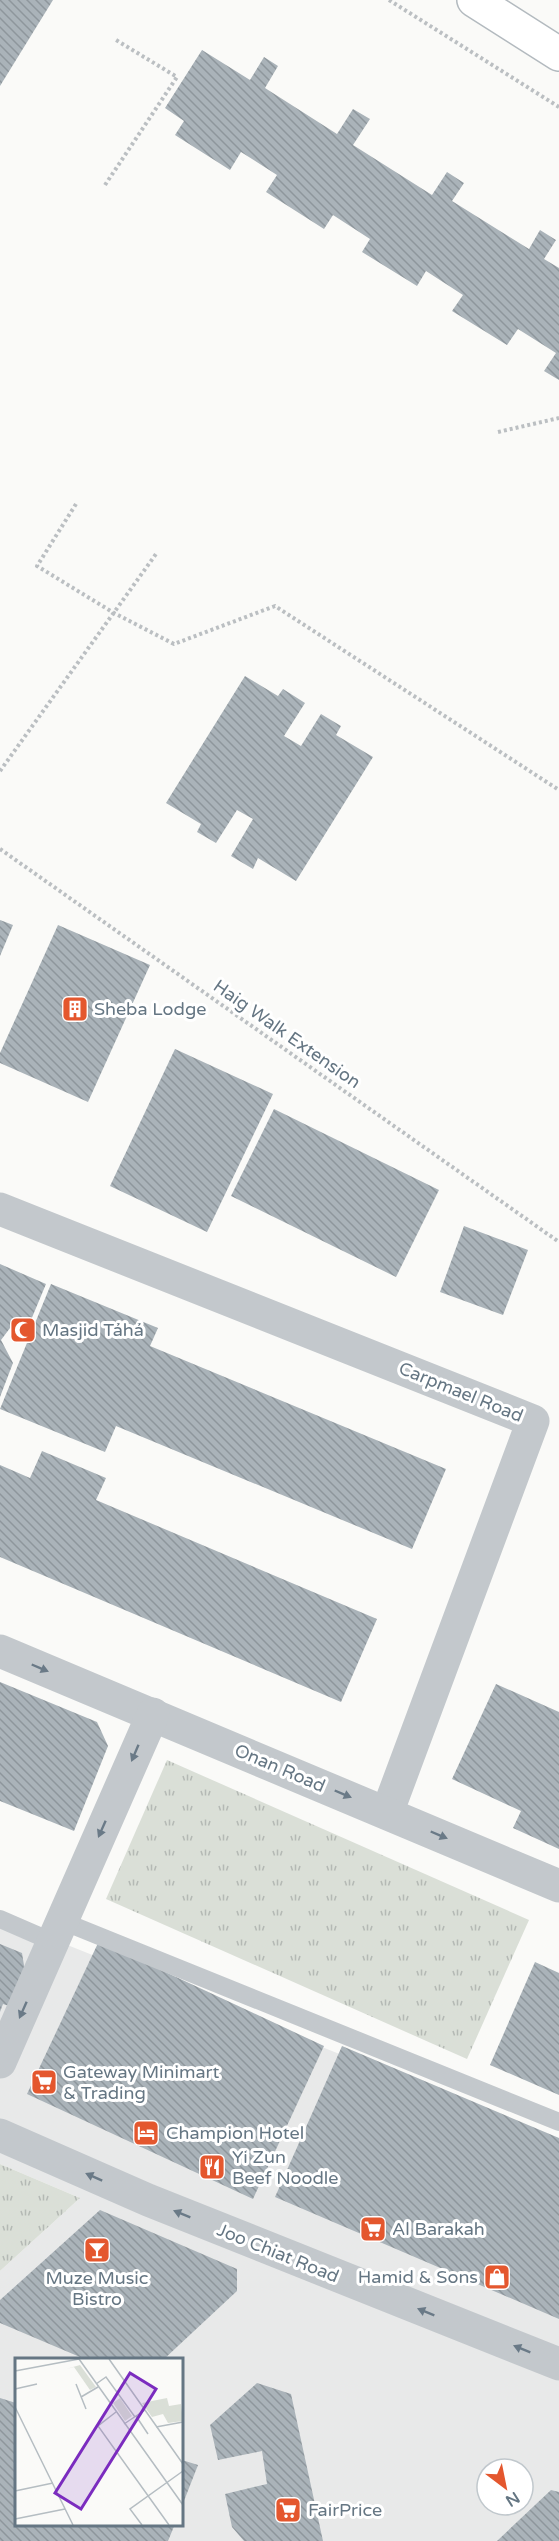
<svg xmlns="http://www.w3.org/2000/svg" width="559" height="2541" font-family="'Varela Round',sans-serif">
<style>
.built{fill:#e8e9e9;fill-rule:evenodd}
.grass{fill:url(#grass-tufts)}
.building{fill:url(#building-back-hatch)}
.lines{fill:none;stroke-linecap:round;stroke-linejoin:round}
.secondary-casing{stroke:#b3babf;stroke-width:36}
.path{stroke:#bbbfc2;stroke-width:4;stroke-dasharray:3 3;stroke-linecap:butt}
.lane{stroke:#c3c8cc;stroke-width:18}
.street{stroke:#c3c8cc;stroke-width:33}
.secondary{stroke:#fff;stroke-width:33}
.oneway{fill:#6a7a87}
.labels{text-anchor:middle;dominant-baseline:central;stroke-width:6;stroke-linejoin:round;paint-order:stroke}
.poi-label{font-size:18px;fill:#657683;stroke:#fff;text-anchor:start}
.street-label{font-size:18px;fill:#657683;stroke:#fff}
.inset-road{fill:none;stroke:#b5bdc2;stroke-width:1.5}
.view{fill:#7b2cbf;fill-opacity:0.15;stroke:#7b2cbf;stroke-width:3}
.inset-edge{fill:none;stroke:#657683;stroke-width:3}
</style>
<defs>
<pattern id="grass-tufts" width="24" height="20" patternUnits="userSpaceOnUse" patternTransform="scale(1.5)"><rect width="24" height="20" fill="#dadfd7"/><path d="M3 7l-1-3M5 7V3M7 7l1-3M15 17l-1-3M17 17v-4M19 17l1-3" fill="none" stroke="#b4b9b4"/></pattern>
<pattern id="building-back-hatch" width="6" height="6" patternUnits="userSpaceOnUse" patternTransform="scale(1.5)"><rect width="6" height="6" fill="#aab3b9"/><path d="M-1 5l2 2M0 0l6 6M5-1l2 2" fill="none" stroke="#8e969c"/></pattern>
</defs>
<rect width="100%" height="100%" fill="#fafaf8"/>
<path class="built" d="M0,1918L559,2142V2541H0V2271L80,2198L0,2164ZM16,2360H182V2524H16ZM487,2469H523V2505H487Z"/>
<g class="grass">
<path d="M167,1760L529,1920L467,2059L106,1899Z"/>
<path d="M0,2164L80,2198L0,2271Z"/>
</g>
<g class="building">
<path d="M0,0H53L0,86Z"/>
<path d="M202,50L250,80L264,57L278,66L265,88L337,134L353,109L370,119L353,145L432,195L447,172L464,183L452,201L529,249L540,230L556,240L544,259L559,268V380L544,371L556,353L518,329L507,345L452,311L463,295L426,271L417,286L362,252L370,239L333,215L324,229L266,192L277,175L241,152L230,170L175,135L184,121L165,108Z"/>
<path d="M245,676L278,696L283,689L305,703L284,736L301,746L321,714L341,726L336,735L373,757L296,881L258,858L253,869L231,856L253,819L237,810L216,843L197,832L201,824L166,803Z"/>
<path d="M0,920L13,925L0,956Z"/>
<path d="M58,925L150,965L88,1102L0,1063V1053Z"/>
<path d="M175,1049L273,1094L207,1232L110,1186Z"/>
<path d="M274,1109L439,1190L396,1277L231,1196Z"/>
<path d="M464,1226L528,1250L503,1315L440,1292Z"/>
<path d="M0,1264L46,1284L26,1332L10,1328L1,1340L13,1363L0,1397Z"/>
<path d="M51,1284L158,1328L150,1346L446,1469L412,1549L116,1426L105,1452L0,1409Z"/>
<path d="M42,1451L106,1478L96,1500L377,1619L341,1702L0,1557V1465L30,1478Z"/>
<path d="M0,1682L97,1722L108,1746L74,1831L0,1801Z"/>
<path d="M496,1684L559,1712V1849L513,1828L521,1811L452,1779Z"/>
<path d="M99,1941L324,2046L253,2199L27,2094Z"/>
<path d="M0,1944L22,1953L26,1978L15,2008L3,2004L0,2012Z"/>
<path d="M535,1962L559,1973V2095L490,2065Z"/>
<path d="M342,2046L559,2138V2319L275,2197Z"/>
<path d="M100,2210L237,2269V2291L163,2360H87L0,2323V2300Z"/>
<path d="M257,2383L291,2394L323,2541H244L232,2527L225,2494L267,2484L262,2451L218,2460L210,2425Z"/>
<path d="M0,2398L16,2403V2524H175L168,2541H0Z"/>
<path d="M182,2460L198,2465L182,2506Z"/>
<path d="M551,2490L559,2492V2541H497Z"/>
</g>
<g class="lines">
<defs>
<path id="secondary" d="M474,0L559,54"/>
</defs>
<use href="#secondary" class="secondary-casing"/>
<g class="path">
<path d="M389,0L559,107"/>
<path d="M105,185L177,77L116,40"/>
<path d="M498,432L559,418"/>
<path d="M76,504L37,566L114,613L174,644L275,606L559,790"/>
<path d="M0,771L156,554"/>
<path d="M0,849L559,1242"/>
</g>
<g class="lane">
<path d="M0,1919L53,1942"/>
<path d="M62,1921L559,2122"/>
</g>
<g class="street">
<path d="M0,1209L533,1421L387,1813"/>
<path d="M0,1651L559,1886"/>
<path d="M0,2062L153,1714"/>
<path d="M0,2135L148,2200L559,2364"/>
</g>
<use href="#secondary" class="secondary"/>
</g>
<defs><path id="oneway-solid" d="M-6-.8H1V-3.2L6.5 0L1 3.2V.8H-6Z" transform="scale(1.5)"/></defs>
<g class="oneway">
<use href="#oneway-solid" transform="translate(40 1668) rotate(23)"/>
<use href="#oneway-solid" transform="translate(135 1753) rotate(113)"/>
<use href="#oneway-solid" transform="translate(343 1794) rotate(23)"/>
<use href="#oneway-solid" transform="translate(102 1829) rotate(114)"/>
<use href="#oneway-solid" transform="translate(439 1835) rotate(23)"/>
<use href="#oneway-solid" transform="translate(23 2010) rotate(114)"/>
<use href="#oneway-solid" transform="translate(94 2177) rotate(-156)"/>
<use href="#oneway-solid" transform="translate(182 2214) rotate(-158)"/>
<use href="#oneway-solid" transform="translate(426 2312) rotate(-158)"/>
<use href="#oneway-solid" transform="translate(522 2349) rotate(-158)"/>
</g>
<defs>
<symbol id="building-square" viewBox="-11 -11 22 22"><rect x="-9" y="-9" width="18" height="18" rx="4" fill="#e4572e" stroke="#fff"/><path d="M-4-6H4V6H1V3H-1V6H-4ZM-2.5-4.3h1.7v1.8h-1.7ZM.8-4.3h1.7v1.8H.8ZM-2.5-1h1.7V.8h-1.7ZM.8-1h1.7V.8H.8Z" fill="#fff"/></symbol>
<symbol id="mosque-square" viewBox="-11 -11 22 22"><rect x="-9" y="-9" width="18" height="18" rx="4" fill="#e4572e" stroke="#fff"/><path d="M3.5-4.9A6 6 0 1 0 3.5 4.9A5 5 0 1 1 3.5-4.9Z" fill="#fff"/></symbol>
<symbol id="supermarket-square" viewBox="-11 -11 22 22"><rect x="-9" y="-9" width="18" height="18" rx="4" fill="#e4572e" stroke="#fff"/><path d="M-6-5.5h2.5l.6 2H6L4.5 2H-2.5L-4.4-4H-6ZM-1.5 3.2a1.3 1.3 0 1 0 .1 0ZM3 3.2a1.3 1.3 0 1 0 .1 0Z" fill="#fff"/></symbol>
<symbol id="hotel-square" viewBox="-11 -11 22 22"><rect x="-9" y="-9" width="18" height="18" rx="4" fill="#e4572e" stroke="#fff"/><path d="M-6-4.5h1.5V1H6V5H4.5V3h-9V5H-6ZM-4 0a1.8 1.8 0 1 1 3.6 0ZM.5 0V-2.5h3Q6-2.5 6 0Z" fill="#fff"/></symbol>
<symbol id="restaurant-square" viewBox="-11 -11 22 22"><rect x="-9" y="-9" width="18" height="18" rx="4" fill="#e4572e" stroke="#fff"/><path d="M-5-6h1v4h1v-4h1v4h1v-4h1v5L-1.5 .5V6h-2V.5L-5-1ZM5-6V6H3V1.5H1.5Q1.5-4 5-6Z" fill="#fff"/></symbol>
<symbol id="bar-square" viewBox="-11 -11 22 22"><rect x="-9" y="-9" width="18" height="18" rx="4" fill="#e4572e" stroke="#fff"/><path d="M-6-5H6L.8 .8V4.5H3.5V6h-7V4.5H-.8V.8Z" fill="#fff"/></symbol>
<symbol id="shop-square" viewBox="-11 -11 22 22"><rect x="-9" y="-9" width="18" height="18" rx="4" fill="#e4572e" stroke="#fff"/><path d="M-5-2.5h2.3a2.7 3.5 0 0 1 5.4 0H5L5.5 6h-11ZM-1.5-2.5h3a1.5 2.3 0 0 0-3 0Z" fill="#fff"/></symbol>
</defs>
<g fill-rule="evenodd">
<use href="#building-square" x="60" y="994" width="30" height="30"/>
<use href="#mosque-square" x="8" y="1315" width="30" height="30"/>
<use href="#supermarket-square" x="29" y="2067" width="30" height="30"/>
<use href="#hotel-square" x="131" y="2118" width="30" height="30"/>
<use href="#restaurant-square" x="197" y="2152" width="30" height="30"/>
<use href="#supermarket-square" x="358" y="2214" width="30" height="30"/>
<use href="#bar-square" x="82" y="2235" width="30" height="30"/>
<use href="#shop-square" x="482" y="2262" width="30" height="30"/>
<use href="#supermarket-square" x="273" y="2495" width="30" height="30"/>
</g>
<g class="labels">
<g class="poi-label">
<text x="94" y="1009">Sheba Lodge</text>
<text x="42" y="1330">Masjid Táhá</text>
<text x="63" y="2072">Gateway Minimart<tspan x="63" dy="21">&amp; Trading</tspan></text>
<text x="166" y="2133">Champion Hotel</text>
<text x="232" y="2157">Yi Zun<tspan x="232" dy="21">Beef Noodle</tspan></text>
<text x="392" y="2229">Al Barakah</text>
<text x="478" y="2277" text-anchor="end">Hamid &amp; Sons</text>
<text x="97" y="2278" text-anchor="middle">Muze Music<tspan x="97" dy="21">Bistro</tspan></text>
<text x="308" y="2510">FairPrice</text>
</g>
<g class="street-label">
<text transform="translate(287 1034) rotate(35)">Haig Walk Extension</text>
<text transform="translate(461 1392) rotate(22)">Carpmael Road</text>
<text transform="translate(280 1768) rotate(23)">Onan Road</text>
<text transform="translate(278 2253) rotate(22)">Joo Chiat Road</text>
</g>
</g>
<g transform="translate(15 2358)">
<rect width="168" height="168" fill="#fafaf8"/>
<path d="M65,7L81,29L75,32L59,9L51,11ZM105,40L117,58L110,63L98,45ZM152,40L154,48L166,46L168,63L153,65L148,56L137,59L127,45Z" fill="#dadfd7"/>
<path class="inset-road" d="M64,1L168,147M94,1L168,106M0,13L64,1M61,26L71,51M81,26L91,19L120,59M0,31L22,26M66,39L83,29M0,49L58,167M101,54L83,68L154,167M121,58L133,76M109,66L130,52M141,69L168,64M0,133L38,125M0,161L50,151M127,167L115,151L168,113"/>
<path class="view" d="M115,15L141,31L66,151L40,135Z"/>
<rect width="168" height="168" class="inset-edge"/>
</g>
<g transform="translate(505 2487) rotate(148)"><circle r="28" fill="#ffffff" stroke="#c1c8cd" stroke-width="1.5"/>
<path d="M0-4.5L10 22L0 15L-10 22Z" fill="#e4572e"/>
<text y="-9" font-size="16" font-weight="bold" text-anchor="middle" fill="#657683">N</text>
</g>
</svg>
